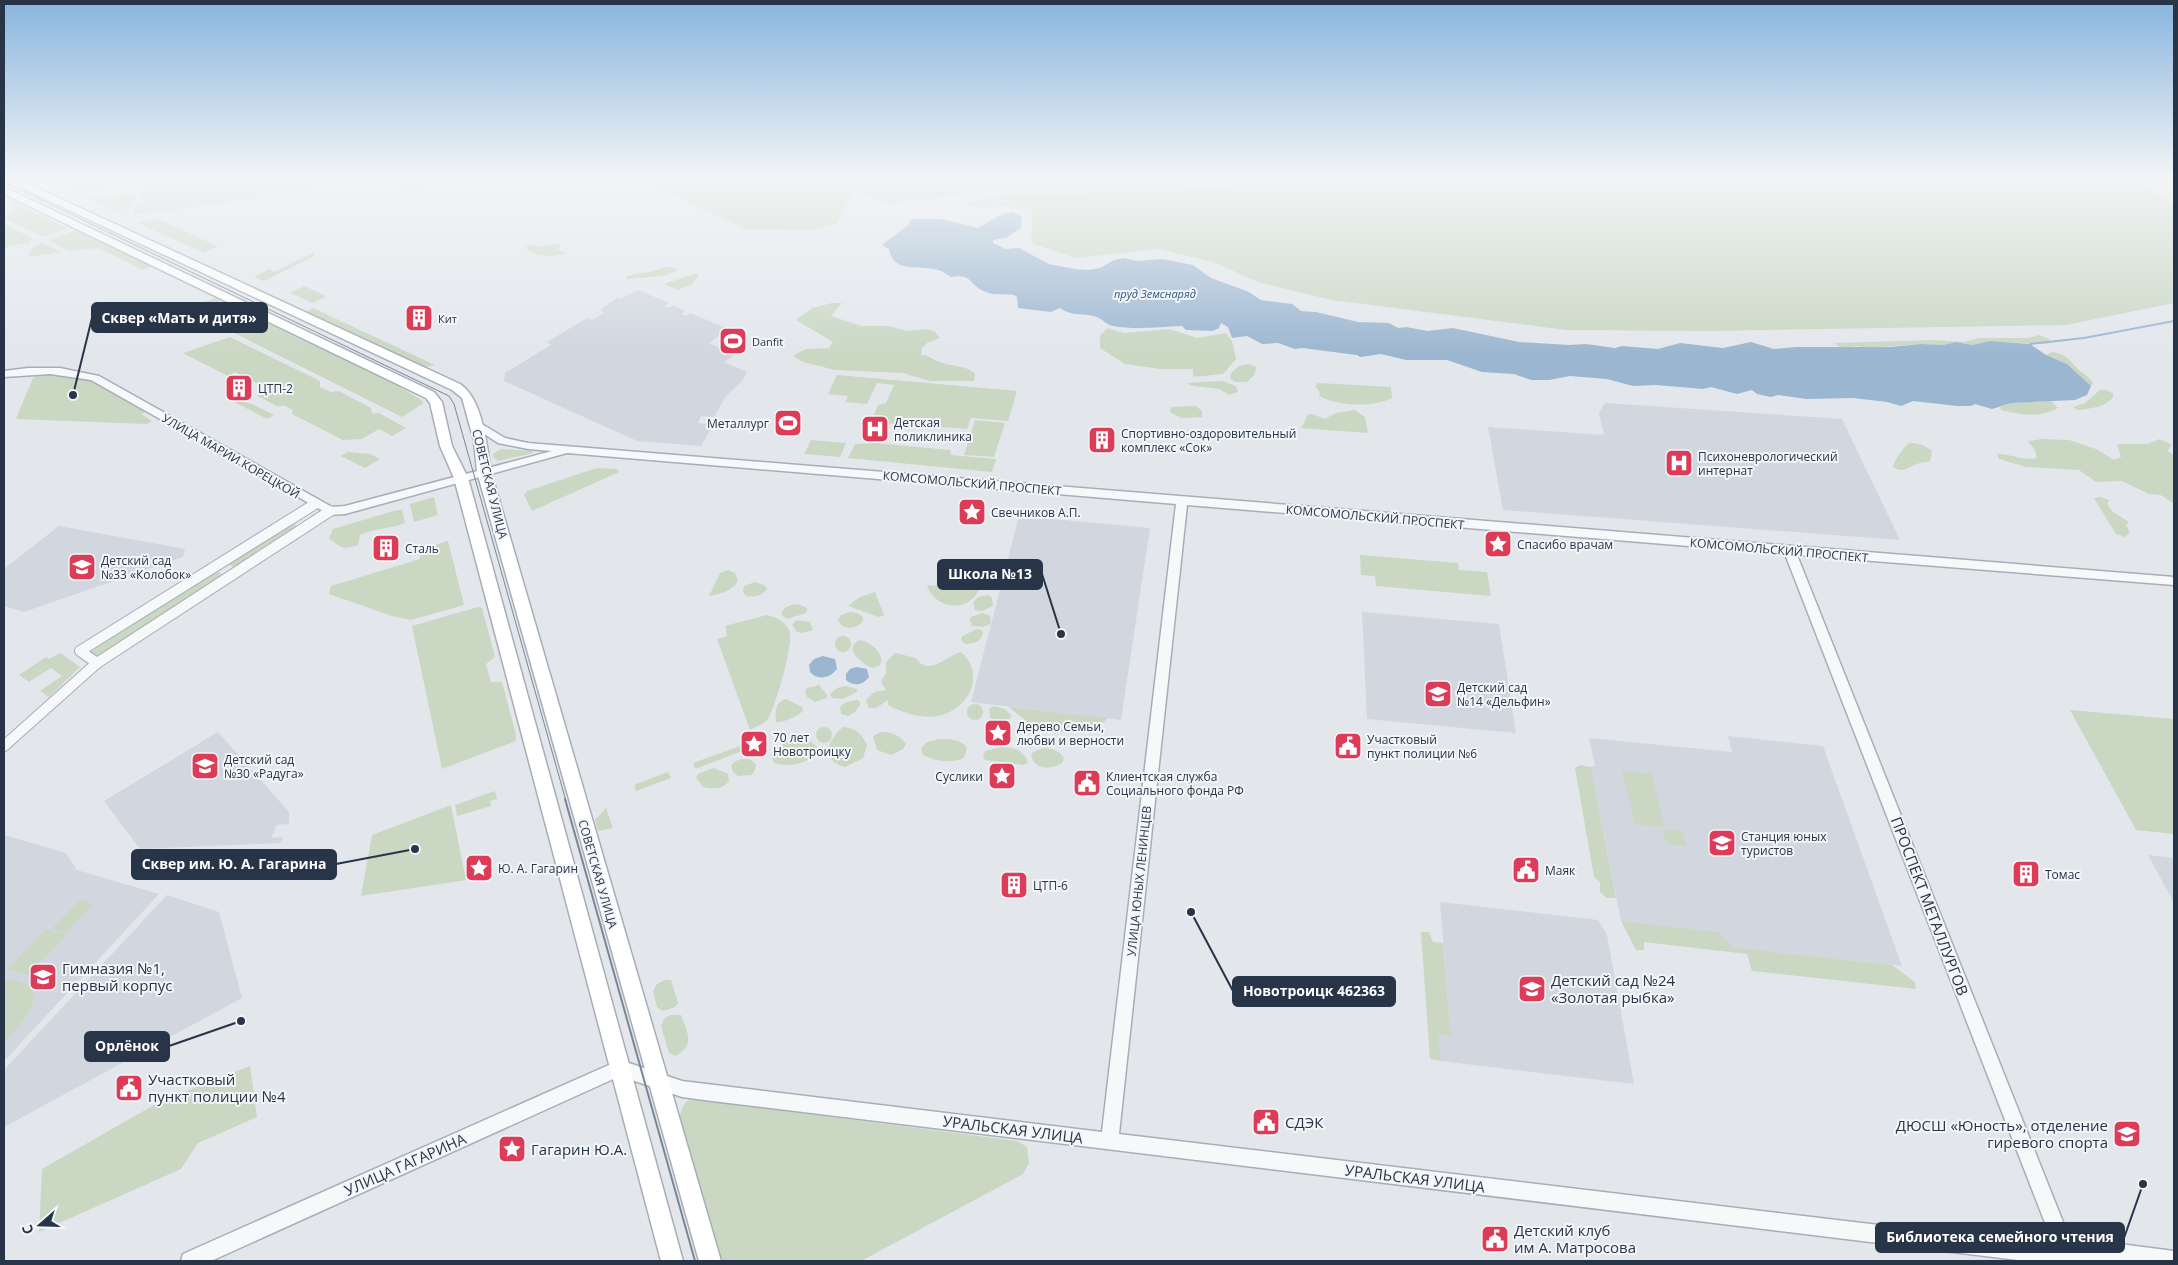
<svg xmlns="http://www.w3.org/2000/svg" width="2178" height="1265" font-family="'Open Sans',sans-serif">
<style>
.built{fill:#d1d6df}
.green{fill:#c9d7c3}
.water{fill:#9bb6d0}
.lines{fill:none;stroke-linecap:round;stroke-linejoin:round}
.stream{stroke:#9bb6d0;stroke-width:2}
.minor-casing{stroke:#a7aeb7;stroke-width:12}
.tertiary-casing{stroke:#a7aeb7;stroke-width:3}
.secondary-casing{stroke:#a7aeb7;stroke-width:3}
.minor{stroke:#f6f8fa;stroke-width:10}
.tertiary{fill:#f6f8fa;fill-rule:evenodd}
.secondary{fill:#fff;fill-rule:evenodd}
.tram-far1{stroke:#7a8698;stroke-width:1}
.tram{stroke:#7a8698;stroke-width:2}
.labels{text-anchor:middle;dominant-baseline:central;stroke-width:4;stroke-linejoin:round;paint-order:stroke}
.far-water-label{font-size:11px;font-style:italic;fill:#2e5480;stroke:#f3f6f9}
.far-poi-label{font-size:11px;fill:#283447;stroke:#f3f6f9;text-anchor:start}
.poi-label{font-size:12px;fill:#283447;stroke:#f3f6f9;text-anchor:start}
.street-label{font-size:12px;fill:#283447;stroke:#f3f6f9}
.near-street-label{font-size:15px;fill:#283447;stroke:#f3f6f9}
.near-poi-label{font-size:15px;fill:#283447;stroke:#f3f6f9;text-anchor:start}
.leader{fill:none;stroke:#283447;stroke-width:2}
.callout-dot{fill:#283447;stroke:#f3f6f9;stroke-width:2}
.callout{fill:#283447;stroke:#283447;stroke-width:2}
.callout-label{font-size:14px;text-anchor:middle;font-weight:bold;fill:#fff}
</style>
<rect width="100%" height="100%" fill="#e3e7ec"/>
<g class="built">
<path d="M150,178H317L314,191L132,215Z"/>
<path d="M638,290L669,303L664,306L668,308L673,305L685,311L681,314L686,316L690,313L729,329L709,343L734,355L724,362L747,372L742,381L726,396L714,417L701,416L698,423L713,425L701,446L637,441L504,381L505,373L551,345L547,342L587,318L592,320L604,313L600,310L617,298L620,299Z"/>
<path d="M1605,403L1842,419L1900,540L1503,510L1488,427L1604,435L1599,413Z"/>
<path d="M1019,516L1150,528L1121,720L971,702Z"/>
<path d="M59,526L185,549L183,557L24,612L4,606V569Z"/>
<path d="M1362,612L1499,624L1516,733L1367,719Z"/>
<path d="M218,732L289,812V824L277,825L271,838L283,837L281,843L140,849L104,801Z"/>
<path d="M1728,736L1823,746L1902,966L1731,947L1718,932L1621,921L1591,767L1595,766L1589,738L1732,752Z"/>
<path d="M4,835L66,853L77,870L159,894L4,1061Z"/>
<path d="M2148,855L2174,858V903Z"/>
<path d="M167,895L219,912L242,998L4,1127V1070Z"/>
<path d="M1440,902L1598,920L1607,935L1634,1084L1441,1061L1439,1035L1451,1036Z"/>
</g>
<g class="green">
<path d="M48,178H124L121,186L77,192Z"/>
<path d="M636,178H1241L1168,188L976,191L925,200L886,203L854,191L836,224L815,230L745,229Z"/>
<path d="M1285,178H2130L2174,204V303L2066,325L1709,331L1566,330L1332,300L1261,283L1213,262L1159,249L1076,258L1031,243L1033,209L1010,206L967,207L966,202L1010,194L1177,191Z"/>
<path d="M421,179L420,182L428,184L417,192L406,193L397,187L403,182Z"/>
<path d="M137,193L126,216L88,199Z"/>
<path d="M14,202L67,228L44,237L4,218L16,209L9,204Z"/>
<path d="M285,214L204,253L136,222L158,219L217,246Z"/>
<path d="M4,224L32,238L29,243L4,247Z"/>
<path d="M76,230L153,266L143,270L98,248L68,251L49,240Z"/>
<path d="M43,243L60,252L27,257L34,246Z"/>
<path d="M531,244C545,251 548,242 562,245L558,250L567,253C555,257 534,258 525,247Z"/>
<path d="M316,251L313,257L264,281L254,277L269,269L274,272Z"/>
<path d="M664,267H672L678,270L664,276L626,279V277C639,271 653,274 664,267Z"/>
<path d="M697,273L699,275L692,284L678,290L664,284Z"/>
<path d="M304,286L326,296H327L313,303L290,293Z"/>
<path d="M219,297L223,299L218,302L232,308L237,306L244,309L240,312L252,318L257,315L404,386L401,388L420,399L424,403L402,417L232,332L240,320L204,302Z"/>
<path d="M832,303H842L831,316L861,326H888L908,331L927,329L935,332L940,338L927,343L922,348L921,355C929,355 933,360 940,362C952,367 964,365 975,373L974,381H930L903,373L835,370L803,362L793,356L806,349L829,348L833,342L796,320L812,308Z"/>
<path d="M313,308L435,365L425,367L306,312Z"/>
<path d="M1108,328L1124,333L1170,329L1197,338L1226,333L1232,341L1236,359L1223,374L1193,377V369H1160L1125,364L1100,348V335Z"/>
<path d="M2039,335L2049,339L2051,343L2040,344L1990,341L1972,345L1956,342L1943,345L1921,344L1866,348L1858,346L1841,348L1834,343L1934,340L1964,342L1979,338H2029Z"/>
<path d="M230,337L320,381V387L331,392L339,391L371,408L372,414L379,413L406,428L392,436L379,429L362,439L343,440L292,414L293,410L285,406H277L257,396L269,389L235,372L228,376L183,353Z"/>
<path d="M2052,352C2068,354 2069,361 2079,370C2084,375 2091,377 2093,384L2091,386L2067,364L2046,355Z"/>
<path d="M1248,364L1256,367L1255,374L1247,382H1235L1230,378L1231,373L1239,366Z"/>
<path d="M45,371L93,379L147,411L141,414L152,421L147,424L16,419L33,378Z"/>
<path d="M837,375L1017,391L1008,421L971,418L967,429L871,422L878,405L886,403L894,385L877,383L867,404L845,402L848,396L828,394Z"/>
<path d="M1222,381L1236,386L1238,392L1229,395L1219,389L1194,386L1186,383Z"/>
<path d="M1318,383L1391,387L1392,398C1371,408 1339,406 1319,396L1320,393L1315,386Z"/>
<path d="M2100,390H2106L2113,393V397C2106,407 2089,409 2077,410L2073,407L2085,403Z"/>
<path d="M237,400L252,404L274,415L267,419L234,402Z"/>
<path d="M2051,401L2058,408C2040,418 2020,415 2001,410L2000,407L2011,403Z"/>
<path d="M1196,406L1202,411V417L1181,418L1170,412L1171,407Z"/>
<path d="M1354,410L1365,417L1368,433L1300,428L1304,424L1307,415L1312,414L1325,419L1336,413Z"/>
<path d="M975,420L1005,423L994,457L964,455Z"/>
<path d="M2042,439L2069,440L2096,449L2114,460L2121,457L2117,444H2147L2160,439L2172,445L2167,451L2174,455V504L2161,495L2149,494L2122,481L2096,482L2079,470L2026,467L1999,459L1997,454C2012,454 2022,461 2037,458L2035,450L2028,441Z"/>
<path d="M811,440L846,443L840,457L804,454Z"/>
<path d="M875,443L950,450L951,455L996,459L992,472L848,458L855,444Z"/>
<path d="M1910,443C1918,443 1924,445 1932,451L1930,461C1925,463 1921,462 1917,464C1907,467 1904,474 1893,467C1896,458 1902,448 1910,443Z"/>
<path d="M501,449L532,451L533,453L498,461L494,458L493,454Z"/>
<path d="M348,452L371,454L380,459L365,468L341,456Z"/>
<path d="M597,468L617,469L619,472L532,511L524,495L527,491Z"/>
<path d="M434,497L438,515L414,522L410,504Z"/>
<path d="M2100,497L2109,500L2107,504L2113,512L2129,522L2126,525L2130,532L2125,537L2116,534L2094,498Z"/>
<path d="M397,510H402L405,523C391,529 373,528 360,535L358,545C340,551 342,546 329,539L333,529Z"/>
<path d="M292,523L297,526L234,567L228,564Z"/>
<path d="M448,541L464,605L411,620L392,616L329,594L331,586L420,559L419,550Z"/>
<path d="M1360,555L1458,563L1459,570L1487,572L1491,596L1376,586L1375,576L1361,575Z"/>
<path d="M728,570L735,573L738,581C731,592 720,594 709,596L720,573Z"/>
<path d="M218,571L223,576L103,655L95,656L91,652L92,647L214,572Z"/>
<path d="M755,582L764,585L767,589C762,596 754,597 746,596L743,592L744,586Z"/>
<path d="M927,585L979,589C969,614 934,609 927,585Z"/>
<path d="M875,592L884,615L879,617L848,606L860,597Z"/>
<path d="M989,595L992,598L993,606L982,611L975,610L973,602L978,597Z"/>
<path d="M798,604L807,608L806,613L787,619L781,614C784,606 790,605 798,604Z"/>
<path d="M478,607L482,608L495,657L486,664L491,682H502L516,735V741L442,769L412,626Z"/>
<path d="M851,612L857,613L863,617V621C857,628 849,630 841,625L838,620L841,615Z"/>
<path d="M982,613L989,615L991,619L990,624L983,627L972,626L970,620L971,617Z"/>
<path d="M767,615C778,618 787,622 790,633C793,645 775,710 767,720C763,724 755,727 750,730L717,639L727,636L725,626Z"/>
<path d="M796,620L810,622L813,630L803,633L797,632L792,625Z"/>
<path d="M977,629L982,630L983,633C981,642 973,644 965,644L961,640L962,636Z"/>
<circle cx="843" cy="644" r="8"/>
<path d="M860,640C871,643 879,649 882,661L879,666L873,668C863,665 841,648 860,640Z"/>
<path d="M961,652C987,675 968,710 938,716C921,719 903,713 888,705V700L876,708H869L866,700L874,692L886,690L881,682L886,673V662L895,653L916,658C929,677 944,657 961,652Z"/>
<path d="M60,653L80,667L49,697L40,691L62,676L51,668L29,682L19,675L46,657L49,659Z"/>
<path d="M819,685L827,695V698L815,702L807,697L805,692L807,688Z"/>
<path d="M845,686L857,689V692L843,699L832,698L830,694L837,688Z"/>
<path d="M786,699L802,707L803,711C798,716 783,723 776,722C775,712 775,702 786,699Z"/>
<path d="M857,700L860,702V705L855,712L848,716L841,714L840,707L846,702Z"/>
<circle cx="975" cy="712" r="8"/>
<path d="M994,706L1005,709L1011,715V718L1001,722L991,719L989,712L990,708Z"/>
<path d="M1009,707L1108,718C1092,735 1058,734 1037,727C1027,723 1017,714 1009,707Z"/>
<path d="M2070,710L2174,719V834L2136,830Z"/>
<circle cx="824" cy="735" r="8"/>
<path d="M843,727C856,728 861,733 867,745L863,758L845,767C820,760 827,741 843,727Z"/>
<path d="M881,732C892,732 899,735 906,744L903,749L891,755L877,750L873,736Z"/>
<path d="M939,739C949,739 961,739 967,748L964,758C951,764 935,761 923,755L921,748L927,742Z"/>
<path d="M793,740C805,739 816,741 820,753C806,763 790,768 774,763L771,755C777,746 783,743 793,740Z"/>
<path d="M743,745L745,750L695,769L693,763Z"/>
<path d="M1001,747C1012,747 1024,750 1028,763L1024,765L985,760L983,755L985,751Z"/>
<path d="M1043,748L1052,749L1060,753L1064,758L1062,763C1051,770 1034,770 1031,755L1033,752Z"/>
<path d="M741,759H749L756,764L755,770L752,775L738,776L733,772L731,766L734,762Z"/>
<path d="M1580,765L1591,767L1616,898H1607L1600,892V882L1594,877L1575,768Z"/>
<path d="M714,768L728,774L729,781C721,790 714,789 703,787L696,778L698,774Z"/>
<path d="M1622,771L1652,774L1664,827L1635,824Z"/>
<path d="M668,772L671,778L636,791L634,785Z"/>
<path d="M495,791L497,799L490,801L491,806L457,816L455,805Z"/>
<path d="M451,805L466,880L361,896L372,835Z"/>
<path d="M606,808L613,828L598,831L595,820Z"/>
<path d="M1663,830L1682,831L1686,846L1667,844Z"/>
<path d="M80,900L93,904L66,933L52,929Z"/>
<path d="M1621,921L1719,932L1731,947L1892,965L1915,982L1916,989L1752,971L1747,954L1644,942V950H1636Z"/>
<path d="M46,929L66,935L28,975L8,969Z"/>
<path d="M1421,932H1429L1433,942L1443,943L1451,1036L1439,1035L1441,1061L1430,1059Z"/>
<path d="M15,980L30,986C42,1007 17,1027 4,1041V981Z"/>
<path d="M665,980H671L678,1003L675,1007L663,1011L657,1007L653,991L657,984Z"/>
<path d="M670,1015H681C687,1033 696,1044 676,1056L669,1053L661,1026L664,1019Z"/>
<path d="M250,1066L257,1117L198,1143L181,1169L39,1232L42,1169L161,1101Z"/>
<path d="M692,1099L1017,1141L1027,1147L1029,1163L1023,1174L861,1261H716L678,1120C683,1110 681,1102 692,1099Z"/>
</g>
<g class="water">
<path d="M1012,212L1022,217L1021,228L1006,238L993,240V243L1006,249L1019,248L1049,264L1075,269L1088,270L1100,268L1114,260L1124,258L1137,261L1162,259L1193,265L1211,278L1249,292L1261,300L1292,304L1301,311L1316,312L1358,322L1389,323L1398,328L1406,327L1428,331L1453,328L1519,342L1569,345L1586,344L1615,348L1622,346L1658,349L1680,343L1723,348L1751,342L1774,349L1796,347H1890L1921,344L1943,345L1956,342L1972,345L1990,341L2030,344L2046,355L2067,364L2091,386L2087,395L2075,400L2011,403L1992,409L1975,404L1971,406H1957L1913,401L1901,406L1887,402L1853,398L1806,399L1778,395L1771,397L1757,394L1752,390L1737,394L1711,387L1703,389L1656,385L1633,386L1607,379L1570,376L1549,380H1531L1514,374L1482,372L1447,360H1406L1381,354L1360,357L1357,355L1302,348L1295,349L1278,343L1262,344L1247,336L1232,338L1228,327L1221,323L1219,328L1213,331L1186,330L1182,326C1159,327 1136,330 1113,326C1106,325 1101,317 1093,316C1081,313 1071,316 1060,308L1051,312L1018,308L1017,297L1014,295C1005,293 995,296 986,292C969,286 973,273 951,277C947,275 944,272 941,271C922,263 894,276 889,249L883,246V244L906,227L912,219H942L978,228L1002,214Z"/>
<path d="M823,656L835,659L837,669C830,678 818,681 810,672L809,665L814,659Z"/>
<path d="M857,667L867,669L869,677C863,685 854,687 846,680V674L850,669Z"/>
</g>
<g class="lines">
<path class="stream" d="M2030,344L2084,338L2174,321"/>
<defs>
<g id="minor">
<path d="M97,663L80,651L315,504"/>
<path d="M4,746L97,663L330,511"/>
</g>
<path id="tertiary" d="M28,368H60L99,376L332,507L345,506L552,451L528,449L498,443L471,425L470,423L475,420L505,438L528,443L2174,577V585L1797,555L2073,1247L2104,1242L2174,1251V1261H2026L712,1101L682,1097L620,1076L211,1261H181L183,1254L620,1060L682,1081L1102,1132L1176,504L567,453L345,514L330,515L91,380L50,374L4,377V371ZM1187,505L1785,554L2054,1246L1119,1134Z"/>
<g id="secondary">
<path d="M18,178H28L31,185L460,384C483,399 487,447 491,472L721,1261H699L477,472L474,441L462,398L452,390L24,189Z"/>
<path d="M4,187L434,392L442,402L452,446L468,478L683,1261H661L454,478L440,446L430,403L426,398L4,194Z"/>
</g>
</defs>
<use href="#minor" class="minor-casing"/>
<use href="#tertiary" class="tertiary-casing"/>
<use href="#secondary" class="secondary-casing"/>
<use href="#minor" class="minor"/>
<use href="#tertiary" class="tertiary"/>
<use href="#secondary" class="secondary"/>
<path class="tram-far1" d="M4,182L449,396L454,404L566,801"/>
<path class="tram" d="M565,799L695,1261"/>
</g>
<linearGradient id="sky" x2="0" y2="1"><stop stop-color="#89b5de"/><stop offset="0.5" stop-color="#f2f4f6"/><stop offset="1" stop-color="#f2f4f6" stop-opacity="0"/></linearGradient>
<rect width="2178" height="355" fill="url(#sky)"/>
<defs>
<symbol id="building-square" viewBox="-11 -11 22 22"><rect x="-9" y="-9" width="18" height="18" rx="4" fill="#dd3c59" stroke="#f3f6f9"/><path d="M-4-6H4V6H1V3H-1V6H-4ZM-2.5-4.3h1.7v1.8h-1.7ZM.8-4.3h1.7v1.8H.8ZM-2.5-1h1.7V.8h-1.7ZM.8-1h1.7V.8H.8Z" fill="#fff"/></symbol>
<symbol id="stadium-square" viewBox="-11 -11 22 22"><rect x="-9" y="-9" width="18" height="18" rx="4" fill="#dd3c59" stroke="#f3f6f9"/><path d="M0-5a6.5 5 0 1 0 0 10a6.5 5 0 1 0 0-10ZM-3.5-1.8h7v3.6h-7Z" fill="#fff"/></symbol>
<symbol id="hospital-square" viewBox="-11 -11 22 22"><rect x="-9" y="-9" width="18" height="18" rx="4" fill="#dd3c59" stroke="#f3f6f9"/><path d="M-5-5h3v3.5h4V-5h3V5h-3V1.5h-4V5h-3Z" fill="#fff"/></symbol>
<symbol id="sight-square" viewBox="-11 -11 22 22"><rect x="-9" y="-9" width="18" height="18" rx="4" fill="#dd3c59" stroke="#f3f6f9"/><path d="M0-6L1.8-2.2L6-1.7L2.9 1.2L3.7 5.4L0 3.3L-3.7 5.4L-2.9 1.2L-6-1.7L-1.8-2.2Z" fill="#fff"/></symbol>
<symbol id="school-square" viewBox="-11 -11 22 22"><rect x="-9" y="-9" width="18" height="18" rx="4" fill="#dd3c59" stroke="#f3f6f9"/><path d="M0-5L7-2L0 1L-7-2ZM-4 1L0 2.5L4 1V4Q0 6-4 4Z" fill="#fff"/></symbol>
<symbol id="civic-square" viewBox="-11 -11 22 22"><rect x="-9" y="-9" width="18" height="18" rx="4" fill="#dd3c59" stroke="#f3f6f9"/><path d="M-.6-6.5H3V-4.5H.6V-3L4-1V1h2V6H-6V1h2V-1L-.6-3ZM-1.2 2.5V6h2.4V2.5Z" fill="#fff"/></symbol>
</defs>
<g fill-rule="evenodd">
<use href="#building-square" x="403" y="302" width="32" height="32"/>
<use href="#stadium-square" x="717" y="325" width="32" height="32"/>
<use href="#building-square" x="223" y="372" width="32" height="32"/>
<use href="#stadium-square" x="772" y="407" width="32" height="32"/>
<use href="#hospital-square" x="859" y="413" width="32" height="32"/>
<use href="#building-square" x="1086" y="424" width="32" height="32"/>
<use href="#hospital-square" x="1663" y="447" width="32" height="32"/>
<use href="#sight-square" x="956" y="496" width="32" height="32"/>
<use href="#sight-square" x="1482" y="528" width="32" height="32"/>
<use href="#building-square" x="370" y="532" width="32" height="32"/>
<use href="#school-square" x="66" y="551" width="32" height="32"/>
<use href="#school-square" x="1422" y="678" width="32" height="32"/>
<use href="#sight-square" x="982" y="717" width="32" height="32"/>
<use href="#sight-square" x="738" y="728" width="32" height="32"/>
<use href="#civic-square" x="1332" y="730" width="32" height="32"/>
<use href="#school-square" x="189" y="750" width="32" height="32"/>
<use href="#sight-square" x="986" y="760" width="32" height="32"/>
<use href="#civic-square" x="1071" y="767" width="32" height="32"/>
<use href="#school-square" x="1706" y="827" width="32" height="32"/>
<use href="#sight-square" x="463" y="852" width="32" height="32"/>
<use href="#civic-square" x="1510" y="854" width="32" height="32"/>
<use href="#building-square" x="2010" y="858" width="32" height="32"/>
<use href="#building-square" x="998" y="869" width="32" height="32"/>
<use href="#school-square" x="27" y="961" width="32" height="32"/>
<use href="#school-square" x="1516" y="973" width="32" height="32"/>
<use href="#civic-square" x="113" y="1072" width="32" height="32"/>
<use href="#civic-square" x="1250" y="1106" width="32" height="32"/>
<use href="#school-square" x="2111" y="1118" width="32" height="32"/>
<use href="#sight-square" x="496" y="1133" width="32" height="32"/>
<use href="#civic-square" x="1479" y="1223" width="32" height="32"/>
</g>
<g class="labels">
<g class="far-water-label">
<text x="1155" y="293">пруд Земснаряд</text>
</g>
<g class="far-poi-label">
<text x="438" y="318">Кит</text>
<text x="752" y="341">Danfit</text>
</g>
<g class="poi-label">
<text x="258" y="388">ЦТП-2</text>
<text x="894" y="422">Детская<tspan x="894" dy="14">поликлиника</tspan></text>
<text x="769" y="423" text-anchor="end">Металлург</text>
<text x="1121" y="433">Спортивно-оздоровительный<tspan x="1121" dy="14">комплекс «Сок»</tspan></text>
<text x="1698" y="456">Психоневрологический<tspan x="1698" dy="14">интернат</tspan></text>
<text x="991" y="512">Свечников А.П.</text>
<text x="1517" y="544">Спасибо врачам</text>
<text x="405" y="548">Сталь</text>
<text x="101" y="560">Детский сад<tspan x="101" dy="14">№33 «Колобок»</tspan></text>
<text x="1457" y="687">Детский сад<tspan x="1457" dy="14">№14 «Дельфин»</tspan></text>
<text x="1017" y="726">Дерево Семьи,<tspan x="1017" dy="14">любви и верности</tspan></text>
<text x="773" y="737">70 лет<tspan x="773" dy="14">Новотроицку</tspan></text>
<text x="1367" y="739">Участковый<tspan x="1367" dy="14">пункт полиции №6</tspan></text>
<text x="224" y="759">Детский сад<tspan x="224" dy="14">№30 «Радуга»</tspan></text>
<text x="983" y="776" text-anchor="end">Суслики</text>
<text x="1106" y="776">Клиентская служба<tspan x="1106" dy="14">Социального фонда РФ</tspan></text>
<text x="1741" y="836">Станция юных<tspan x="1741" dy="14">туристов</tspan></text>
<text x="498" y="868">Ю. А. Гагарин</text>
<text x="1545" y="870">Маяк</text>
<text x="2045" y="874">Томас</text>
<text x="1033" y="885">ЦТП-6</text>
</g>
<g class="street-label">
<text transform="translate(231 456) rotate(30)">УЛИЦА МАРИИ КОРЕЦКОЙ</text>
<text transform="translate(972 483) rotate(5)">КОМСОМОЛЬСКИЙ ПРОСПЕКТ</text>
<text transform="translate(490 484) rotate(76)">СОВЕТСКАЯ УЛИЦА</text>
<text transform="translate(1375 517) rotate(5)">КОМСОМОЛЬСКИЙ ПРОСПЕКТ</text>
<text transform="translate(1779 550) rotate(5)">КОМСОМОЛЬСКИЙ ПРОСПЕКТ</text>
<text transform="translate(598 874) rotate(74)">СОВЕТСКАЯ УЛИЦА</text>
<text transform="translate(1139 881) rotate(-84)">УЛИЦА ЮНЫХ ЛЕНИНЦЕВ</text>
</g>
<g class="near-street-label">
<text transform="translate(1930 906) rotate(69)">ПРОСПЕКТ МЕТАЛЛУРГОВ</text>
<text transform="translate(1013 1129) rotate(7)">УРАЛЬСКАЯ УЛИЦА</text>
<text transform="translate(405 1164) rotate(-24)">УЛИЦА ГАГАРИНА</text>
<text transform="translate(1415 1178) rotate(7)">УРАЛЬСКАЯ УЛИЦА</text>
</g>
<g class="near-poi-label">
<text x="62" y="968">Гимназия №1,<tspan x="62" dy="17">первый корпус</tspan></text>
<text x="1551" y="980">Детский сад №24<tspan x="1551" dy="17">«Золотая рыбка»</tspan></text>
<text x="148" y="1079">Участковый<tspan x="148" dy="17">пункт полиции №4</tspan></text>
<text x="1285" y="1122">СДЭК</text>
<text x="2108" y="1125" text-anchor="end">ДЮСШ «Юность», отделение<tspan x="2108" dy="17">гиревого спорта</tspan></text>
<text x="531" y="1149">Гагарин Ю.А.</text>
<text x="1514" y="1230">Детский клуб<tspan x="1514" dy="17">им А. Матросова</tspan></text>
</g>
</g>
<path class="leader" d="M73 395L92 318M1061 634L1042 574M415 849L336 864M1191 912L1233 991M241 1021L169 1046M2143 1184L2124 1238"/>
<g class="callout-dot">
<circle cx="73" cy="395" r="5"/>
<circle cx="1061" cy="634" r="5"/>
<circle cx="415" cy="849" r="5"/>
<circle cx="1191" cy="912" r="5"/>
<circle cx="241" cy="1021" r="5"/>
<circle cx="2143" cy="1184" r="5"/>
</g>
<g class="callout">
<rect x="92" y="303" width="175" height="29" rx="5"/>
<rect x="938" y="560" width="104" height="29" rx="5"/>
<rect x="132" y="850" width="204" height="29" rx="5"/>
<rect x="1233" y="977" width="162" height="29" rx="5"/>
<rect x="85" y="1032" width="84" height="29" rx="5"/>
<rect x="1876" y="1223" width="248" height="29" rx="5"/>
</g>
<g class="callout-label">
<text x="179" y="323">Сквер «Мать и дитя»</text>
<text x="990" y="579">Школа №13</text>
<text x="234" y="869">Сквер им. Ю. А. Гагарина</text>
<text x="1314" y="996">Новотроицк 462363</text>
<text x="127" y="1051">Орлёнок</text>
<text x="2000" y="1242">Библиотека семейного чтения</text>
</g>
<rect width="2178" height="1265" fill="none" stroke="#283447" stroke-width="10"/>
<g transform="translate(40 1225) rotate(250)" stroke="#f3f6f9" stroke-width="4" paint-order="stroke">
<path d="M0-4L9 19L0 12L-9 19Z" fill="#283447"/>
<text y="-8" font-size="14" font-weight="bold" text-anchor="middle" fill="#283447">С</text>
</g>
</svg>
